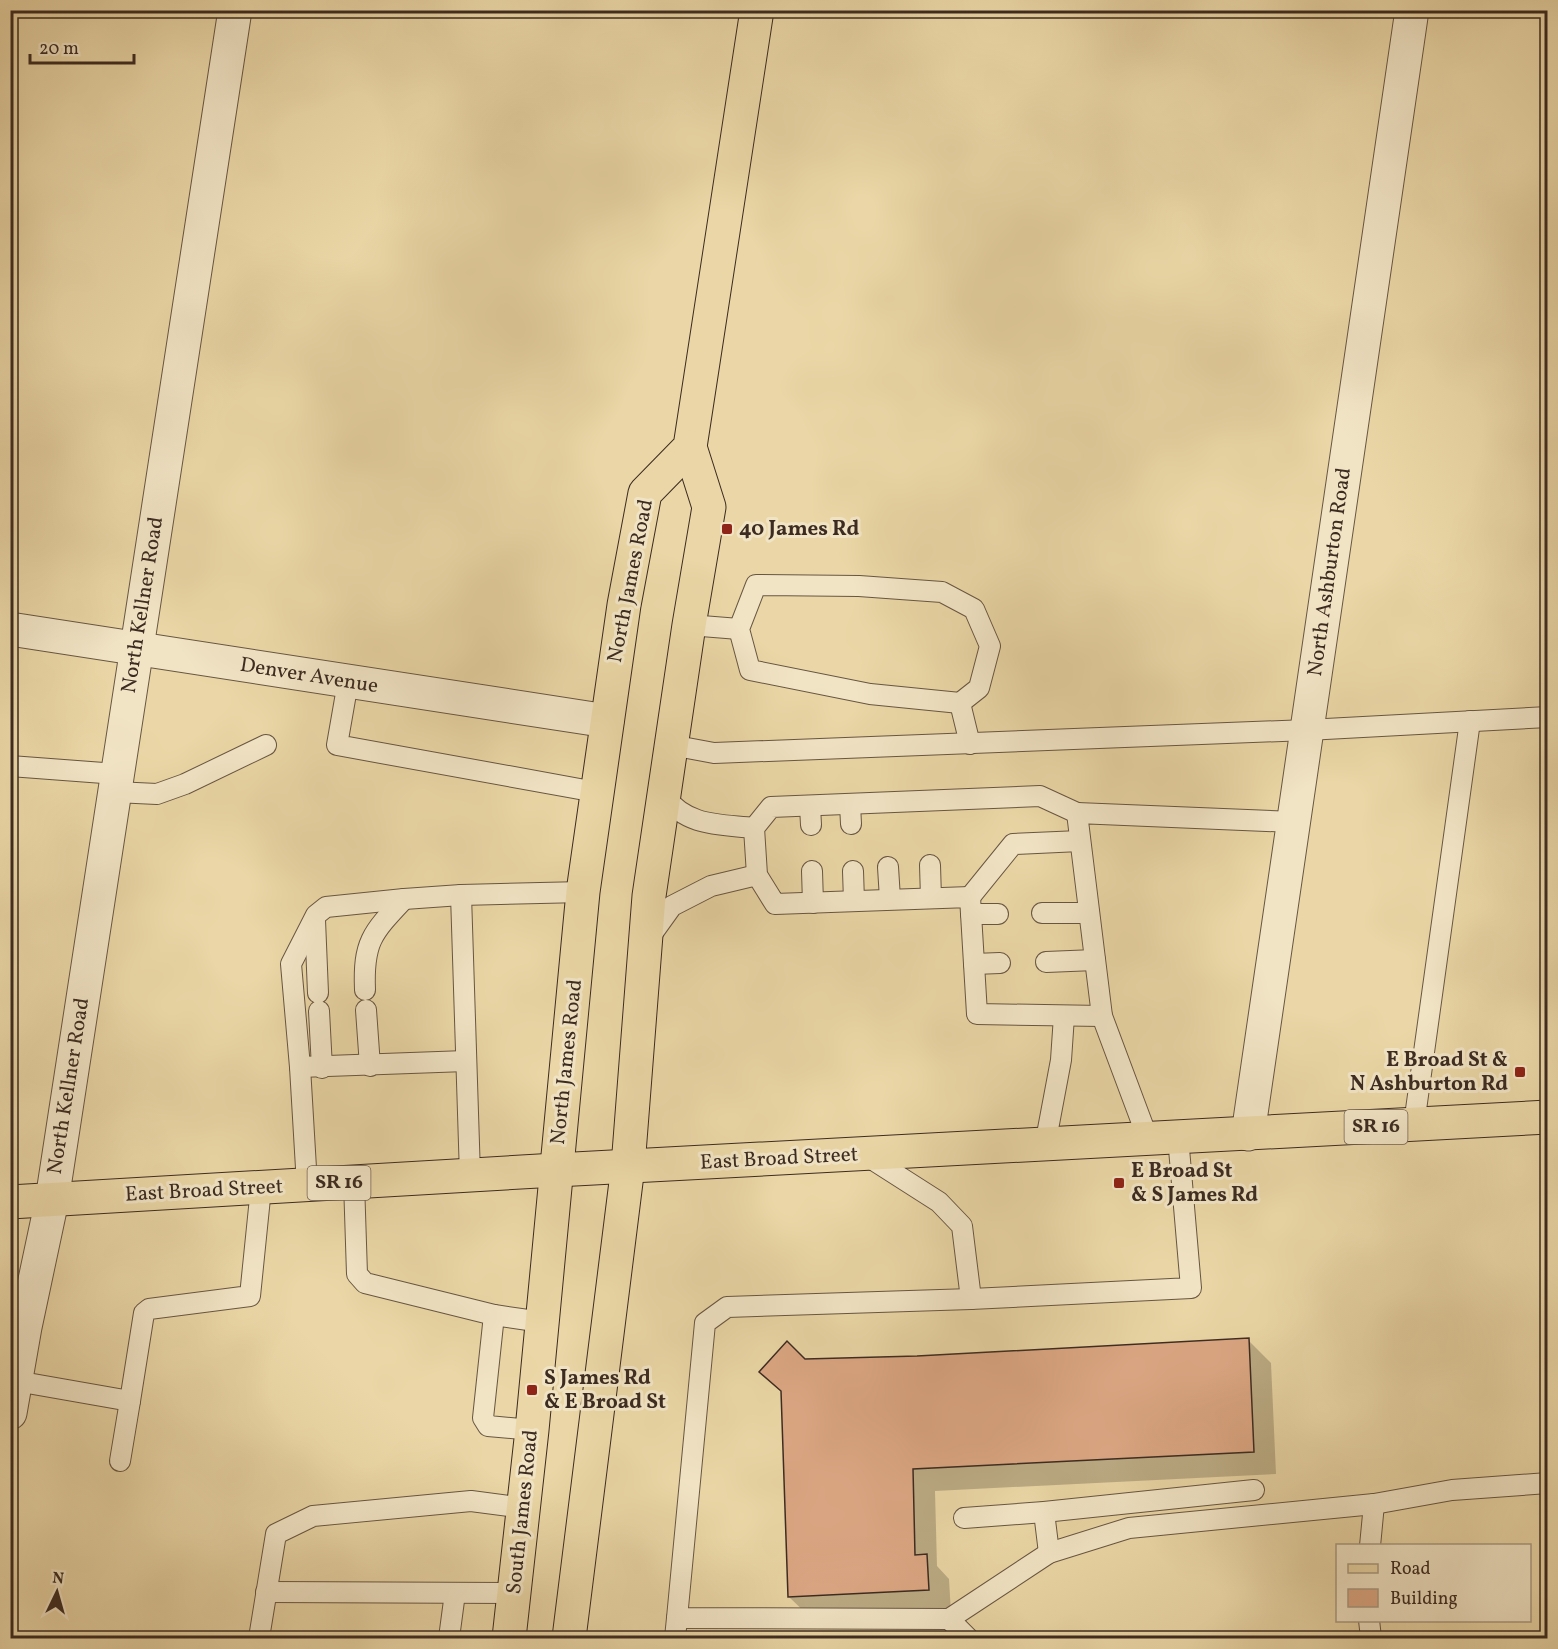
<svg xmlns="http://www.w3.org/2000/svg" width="1558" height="1649" font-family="Vollkorn,serif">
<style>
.shadow{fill:#0003}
.building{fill:#dca784;stroke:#3c2b21;stroke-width:1.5}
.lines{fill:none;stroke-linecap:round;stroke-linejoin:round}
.service-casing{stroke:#685642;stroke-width:22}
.minor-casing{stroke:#685642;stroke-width:35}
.primary-casing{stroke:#3c2b21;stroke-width:35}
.service{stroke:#f1e4c5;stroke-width:20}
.minor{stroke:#f1e4c5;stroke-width:33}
.primary{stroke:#ead6a6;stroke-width:33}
.poi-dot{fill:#8f2418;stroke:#f1e4c5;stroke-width:2}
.labels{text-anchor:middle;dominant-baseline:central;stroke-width:6;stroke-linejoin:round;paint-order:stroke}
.shield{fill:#f1e4c5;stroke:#726252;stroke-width:1.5}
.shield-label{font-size:20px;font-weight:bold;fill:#3c2b21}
.poi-label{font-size:21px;font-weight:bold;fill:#3c2b21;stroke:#f1e4c5;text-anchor:start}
.street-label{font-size:21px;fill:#3c2b21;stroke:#f1e4c5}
</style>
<rect width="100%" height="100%" fill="#ead6a6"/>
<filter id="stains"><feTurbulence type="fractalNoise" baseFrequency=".00333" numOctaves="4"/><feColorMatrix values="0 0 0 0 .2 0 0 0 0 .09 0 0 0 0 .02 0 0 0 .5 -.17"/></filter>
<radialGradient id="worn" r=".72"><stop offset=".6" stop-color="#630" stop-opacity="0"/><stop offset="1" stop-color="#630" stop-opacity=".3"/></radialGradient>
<path class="shadow" d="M1248,1340L1271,1363L1276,1474L935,1491L937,1566L949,1579L951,1613L812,1619L789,1597L782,1393L761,1371L917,1357Z"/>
<path class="building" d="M1249,1338L1254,1452L913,1469L915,1555L927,1554L929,1590L788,1597L781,1391L759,1372L787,1341L805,1359L917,1356Z"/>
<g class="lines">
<defs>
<g id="service">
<path d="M756,585L859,586L942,592L974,609L990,646L979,688L960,703L870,694L750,670L739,629Z"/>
<path d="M689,625L739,629"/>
<path d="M348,682L337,745L596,792"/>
<path d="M960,703L970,744"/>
<path d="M671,745L714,753L1307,730L1548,717"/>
<path d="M10,766L117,774"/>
<path d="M115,792L157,794L185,784L266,745"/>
<path d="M664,796C688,827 719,824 754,828"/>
<path d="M850,804L851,824"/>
<path d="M810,806L811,825"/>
<path d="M1077,813L1040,796L771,807L754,828L757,875L775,904L970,897L977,1014L1102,1016"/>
<path d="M930,865L931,898"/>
<path d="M888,867L890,899"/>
<path d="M812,871L813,903"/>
<path d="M853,871L854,901"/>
<path d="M461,895L470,1175"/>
<path d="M970,897L1013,844L1080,841"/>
<path d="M1042,913H1089"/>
<path d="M971,914H998"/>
<path d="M315,920L318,993"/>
<path d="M649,938L672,906L711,886L757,875"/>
<path d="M1046,962L1095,960"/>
<path d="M974,964L1000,963"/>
<path d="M365,990C363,942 372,933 404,899"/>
<path d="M366,1010L370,1066"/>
<path d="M319,1011L322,1068"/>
<path d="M300,1067L466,1061"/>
<path d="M1414,1124L1470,721"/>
<path d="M1148,1139L1102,1016L1077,813L1293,822"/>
<path d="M1045,1145L1061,1060L1064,1016"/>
<path d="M867,1156L939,1202L962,1226L971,1299"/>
<path d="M354,1182L357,1274L365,1283L494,1315"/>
<path d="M307,1185L300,1067L291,964L316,915L326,907L404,899L461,895L583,892"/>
<path d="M16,1381L130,1401L144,1313L149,1309L250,1296L261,1188"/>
<path d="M532,1430L488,1426L483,1418L494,1315L542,1322"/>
<path d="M120,1461L130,1401"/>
<path d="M1044,1512L1049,1553"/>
<path d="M964,1518L1044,1512L1254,1490"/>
<path d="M1370,1546L1374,1504"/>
<path d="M266,1592L514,1593"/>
<path d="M949,1619L1049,1553L1129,1528L1374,1504L1452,1490L1548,1483"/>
<path d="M1369,1620L1371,1638"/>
<path d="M259,1638L276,1534L313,1516L471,1501L524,1508"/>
<path d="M449,1638L455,1593"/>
<path d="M675,1638L677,1618"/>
<path d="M968,1638L949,1619L677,1618L705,1323L727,1307L971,1299L1191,1288L1178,1137"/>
</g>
<g id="minor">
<path d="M10,629L607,721"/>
<path d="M1248,1134L1412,10"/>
<path d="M10,1413L25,1327L52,1200L235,10"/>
</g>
<g id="primary">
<path d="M10,1202L556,1170L1548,1117"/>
<path d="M509,1638L532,1430L583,892L624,605L645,493L690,447L757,10"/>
<path d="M569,1638L628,1166L649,896L689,625L709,507L690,447"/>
</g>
</defs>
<use href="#service" class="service-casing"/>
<use href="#minor" class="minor-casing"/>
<use href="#primary" class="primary-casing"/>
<use href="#service" class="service"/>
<use href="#minor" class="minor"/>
<use href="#primary" class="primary"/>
</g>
<g class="poi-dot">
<rect x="721" y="523" width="12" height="12" rx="3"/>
<rect x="1514" y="1066" width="12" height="12" rx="3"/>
<rect x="1113" y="1177" width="12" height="12" rx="3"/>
<rect x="526" y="1384" width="12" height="12" rx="3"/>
</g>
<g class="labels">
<g class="shield">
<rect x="1344.5" y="1110" width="63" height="34" rx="4.5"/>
<rect x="307.5" y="1166" width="63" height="34" rx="4.5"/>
</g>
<g class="shield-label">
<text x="1376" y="1127">SR 16</text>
<text x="339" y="1183">SR 16</text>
</g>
<g class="poi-label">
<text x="739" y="529">40 James Rd</text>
<text x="1508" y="1060" text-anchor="end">E Broad St &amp;<tspan x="1508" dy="24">N Ashburton Rd</tspan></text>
<text x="1131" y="1171">E Broad St<tspan x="1131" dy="24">&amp; S James Rd</tspan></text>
<text x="544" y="1378">S James Rd<tspan x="544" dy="24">&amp; E Broad St</tspan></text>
</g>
<g class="street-label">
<text transform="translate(1330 572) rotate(-82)">North Ashburton Road</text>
<text transform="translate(631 581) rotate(-79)">North James Road</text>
<text transform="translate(143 605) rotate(-81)">North Kellner Road</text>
<text transform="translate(309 676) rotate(9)">Denver Avenue</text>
<text transform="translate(567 1062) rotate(-84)">North James Road</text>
<text transform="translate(69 1086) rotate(-81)">North Kellner Road</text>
<text transform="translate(779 1159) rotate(-3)">East Broad Street</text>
<text transform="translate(204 1191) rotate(-3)">East Broad Street</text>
<text transform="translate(523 1512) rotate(-84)">South James Road</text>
</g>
</g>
<rect width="1558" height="1649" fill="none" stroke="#ead6a6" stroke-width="36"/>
<rect x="12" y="12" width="1534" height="1625" fill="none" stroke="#3c2b21" stroke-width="3"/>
<rect x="18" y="18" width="1522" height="1613" fill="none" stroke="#3c2b21" stroke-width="1.5"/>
<rect x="1336" y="1544" width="195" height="78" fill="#f1e4c5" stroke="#a99a83" stroke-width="1.5"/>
<rect x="1348" y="1564" width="30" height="9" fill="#ead6a6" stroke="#a99a83" stroke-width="1.5"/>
<text x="1390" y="1574" font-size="18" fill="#3c2b21">Road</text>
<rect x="1348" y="1589" width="30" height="18" fill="#dca784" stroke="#a99a83" stroke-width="1.5"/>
<text x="1390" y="1604" font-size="18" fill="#3c2b21">Building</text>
<g transform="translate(57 1592) rotate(5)" stroke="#f1e4c5" stroke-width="4.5" paint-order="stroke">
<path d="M0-4.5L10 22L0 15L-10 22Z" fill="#3c2b21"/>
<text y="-9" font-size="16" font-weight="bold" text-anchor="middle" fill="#3c2b21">N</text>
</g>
<path d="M30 54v9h104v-9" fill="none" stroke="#3c2b21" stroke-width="3"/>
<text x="39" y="54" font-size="18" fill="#3c2b21" stroke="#f1e4c5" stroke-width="4.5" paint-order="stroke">20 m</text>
<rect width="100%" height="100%" filter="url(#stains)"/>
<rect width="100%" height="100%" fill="url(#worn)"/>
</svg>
